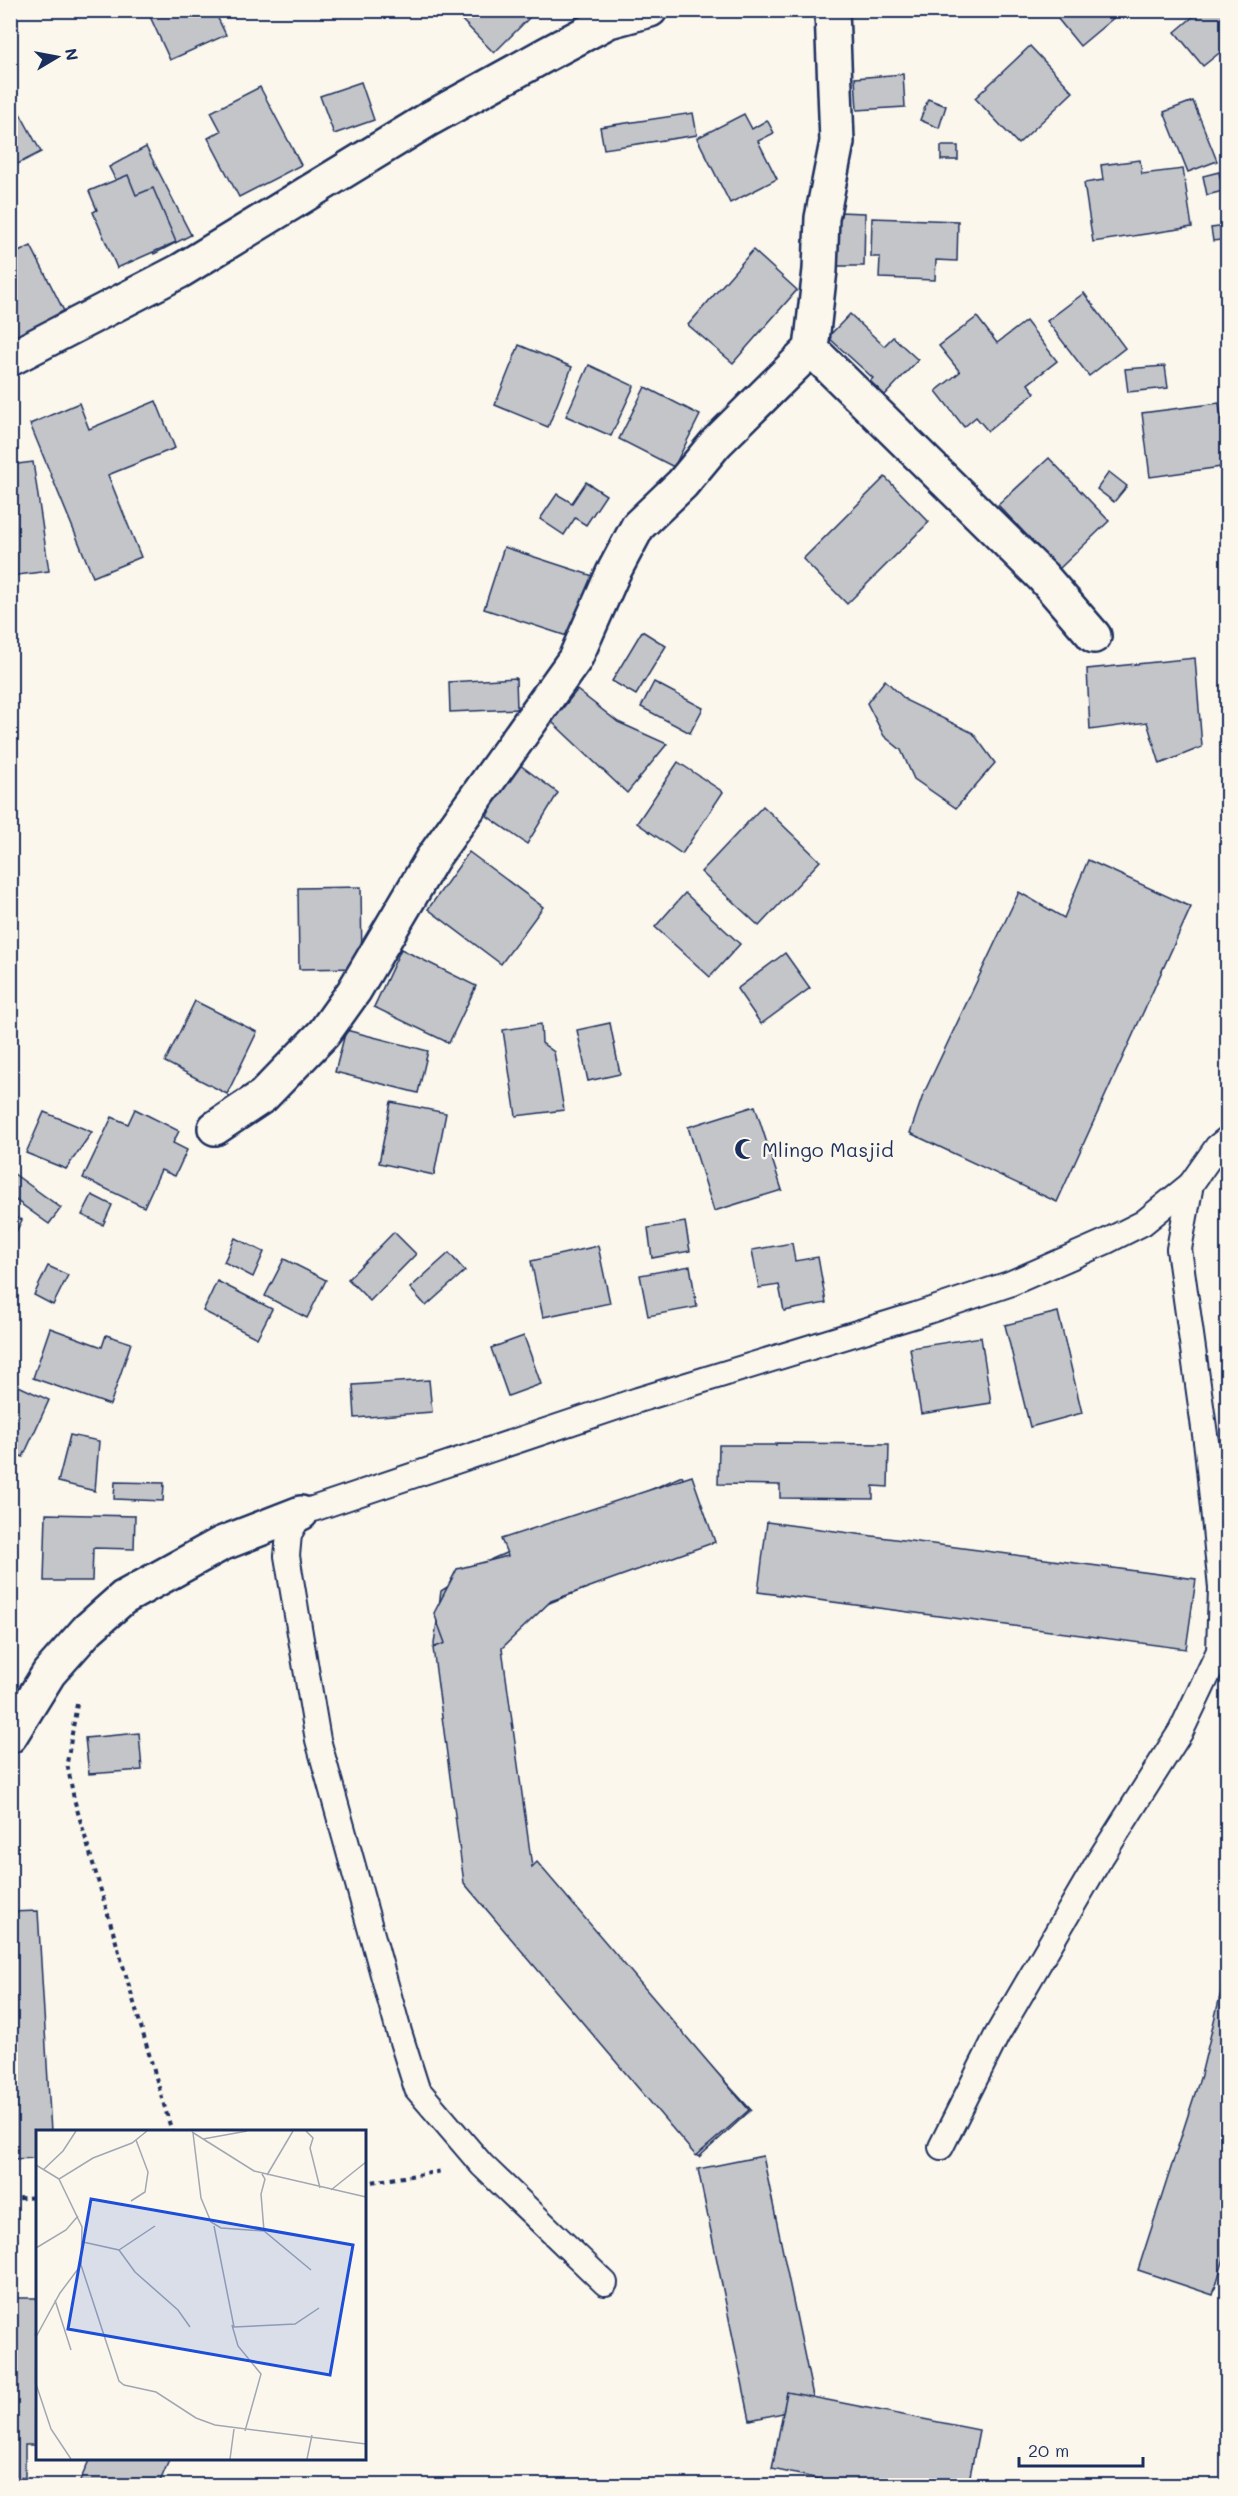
<svg xmlns="http://www.w3.org/2000/svg" width="1238" height="2496" font-family="Mali,sans-serif">
<style>
.building{fill:#c3c5c9;stroke:#1b2f5e;stroke-width:1.5}
.lines{fill:none;stroke-linecap:round;stroke-linejoin:round}
.lane-casing{stroke:#1b2f5e;stroke-width:28}
.street-casing{stroke:#1b2f5e;stroke-width:38}
.path{stroke:#1b2f5e;stroke-width:4;stroke-dasharray:4.5 4.5;stroke-linecap:butt}
.lane{stroke:#fbf7ec;stroke-width:24}
.street{stroke:#fbf7ec;stroke-width:33}
.labels{text-anchor:middle;dominant-baseline:central;stroke-width:5;stroke-linejoin:round;paint-order:stroke}
.poi-label{font-size:20px;fill:#1b2f5e;stroke:#fbf7ec;text-anchor:start}
.inset-road{fill:none;stroke:#a1a7b3;stroke-width:1.5}
.view{fill:#1d4ed8;fill-opacity:0.15;stroke:#1d4ed8;stroke-width:3}
.inset-edge{fill:none;stroke:#1b2f5e;stroke-width:3}
</style>
<rect width="100%" height="100%" fill="#fbf7ec"/>
<filter id="ink" filterUnits="userSpaceOnUse"><feTurbulence type="fractalNoise" baseFrequency=".0167" numOctaves="2"/><feDisplacementMap in="SourceGraphic" scale="12" xChannelSelector="R" yChannelSelector="G"/><feConvolveMatrix kernelMatrix="1 2 1 2 8 2 1 2 1" color-interpolation-filters="sRGB"/></filter>
<g filter="url(#ink)">
<g class="building">
<path d="M147,10H214L226,35L170,60Z"/>
<path d="M452,10H523L530,17L494,53Z"/>
<path d="M1069,10H1123L1080,46L1058,19Z"/>
<path d="M1201,10H1228V46L1203,66L1175,32Z"/>
<path d="M1030,46L1073,92L1018,144L975,98Z"/>
<path d="M903,74L905,107L857,110L855,78Z"/>
<path d="M361,82L374,120L334,134L320,96Z"/>
<path d="M260,87L301,165L239,197L208,138L221,131L211,112Z"/>
<path d="M10,95L41,152L10,168Z"/>
<path d="M928,99L946,106L939,128L920,120Z"/>
<path d="M1193,101L1217,161L1188,172L1164,112Z"/>
<path d="M693,113L697,135L604,149L600,127Z"/>
<path d="M744,114L752,129L767,120L774,133L758,141L777,179L730,203L697,138Z"/>
<rect x="941" y="146" width="17" height="14"/>
<path d="M146,147L191,235L154,254L109,167Z"/>
<path d="M1140,160L1142,174L1183,169L1192,227L1093,242L1084,183L1103,180L1101,165Z"/>
<path d="M1219,172L1223,191L1207,195L1203,176Z"/>
<path d="M128,175L136,195L153,188L176,242L117,268L93,212L97,210L89,191Z"/>
<path d="M838,212L865,213L864,266H838Z"/>
<path d="M872,218L958,221L957,261L936,260L935,280L879,278L880,257H871Z"/>
<path d="M1227,226L1228,239L1213,241L1211,228Z"/>
<path d="M31,246L68,319L19,344L10,326V256Z"/>
<path d="M753,250L797,290L733,363L688,325Z"/>
<path d="M1084,293L1125,348L1089,376L1047,321Z"/>
<path d="M850,314L884,346L893,337L918,360L885,395L870,381L873,378L828,337Z"/>
<path d="M977,317L997,343L1026,321L1057,361L1028,384L1035,393L988,431L976,417L964,427L936,391L960,372L939,346Z"/>
<path d="M519,345L572,367L548,427L495,405Z"/>
<path d="M589,365L634,386L611,436L566,416Z"/>
<path d="M1165,366L1168,388L1128,392L1125,369Z"/>
<path d="M645,387L700,415L674,467L619,439Z"/>
<path d="M156,401L175,448L108,475L141,557L93,577L30,424L79,403L89,429Z"/>
<path d="M1219,403L1228,466L1150,477L1142,413Z"/>
<path d="M1049,458L1109,521L1059,569L998,505Z"/>
<path d="M33,462L49,571L10,576V465Z"/>
<path d="M1109,472L1127,486L1114,502L1097,489Z"/>
<path d="M885,477L929,522L847,604L803,559Z"/>
<path d="M586,482L606,495L586,525L575,518L564,535L540,519L557,494L572,503Z"/>
<path d="M504,547L596,577L576,639L484,609Z"/>
<path d="M642,631L666,646L636,695L612,681Z"/>
<path d="M1195,658L1202,747L1160,764L1147,722L1090,730L1087,669Z"/>
<path d="M516,678L517,709L450,712L449,682Z"/>
<path d="M885,680L907,701L973,733L995,763L956,808L914,779L901,750L884,736L867,703Z"/>
<path d="M654,682L703,708L690,733L641,707Z"/>
<path d="M577,690L618,722L667,744L627,793L552,722Z"/>
<path d="M516,762L558,793L527,844L487,816Z"/>
<path d="M678,762L723,792L682,854L637,823Z"/>
<path d="M763,806L820,861L759,926L701,872Z"/>
<path d="M469,852L543,907L501,964L428,909Z"/>
<path d="M1088,860L1191,907L1057,1202L910,1133L923,1095L1019,892L1064,918Z"/>
<path d="M361,887L362,968L299,969L298,888Z"/>
<path d="M685,893L740,944L710,977L655,927Z"/>
<path d="M401,949L476,986L449,1043L374,1007Z"/>
<path d="M785,953L810,988L761,1024L737,989Z"/>
<path d="M195,1001L257,1032L227,1094L165,1062Z"/>
<path d="M610,1023L620,1074L588,1081L577,1030Z"/>
<path d="M541,1024L542,1043L554,1052L564,1110L516,1116L503,1030Z"/>
<path d="M346,1030L428,1051L418,1093L335,1072Z"/>
<path d="M391,1102L446,1113L434,1175L379,1163Z"/>
<path d="M755,1106L782,1190L714,1211L688,1127Z"/>
<path d="M135,1109L179,1131L173,1143L187,1150L175,1176L161,1170L144,1207L83,1178L112,1117L128,1124Z"/>
<path d="M44,1112L92,1132L66,1169L26,1153Z"/>
<path d="M10,1171L61,1208L49,1224L10,1196Z"/>
<path d="M92,1195L112,1205L103,1225L82,1215Z"/>
<path d="M10,1215L22,1220L10,1244Z"/>
<path d="M685,1222L690,1251L652,1258L648,1228Z"/>
<path d="M394,1232L416,1254L370,1301L348,1279Z"/>
<path d="M235,1238L264,1252L253,1277L224,1262Z"/>
<path d="M792,1243L795,1261L818,1257L826,1303L784,1311L779,1285L759,1288L752,1250Z"/>
<path d="M598,1246L610,1303L543,1317L531,1261Z"/>
<path d="M449,1253L465,1271L426,1306L410,1288Z"/>
<path d="M284,1259L326,1280L307,1318L265,1296Z"/>
<path d="M48,1266L68,1275L53,1305L34,1295Z"/>
<path d="M690,1266L697,1307L648,1316L640,1275Z"/>
<path d="M217,1281L272,1309L257,1338L203,1311Z"/>
<path d="M1058,1312L1082,1413L1030,1427L1005,1325Z"/>
<path d="M50,1328L102,1347L106,1335L131,1343L110,1405L33,1378Z"/>
<path d="M524,1336L541,1384L508,1396L491,1348Z"/>
<path d="M981,1337L991,1403L921,1414L910,1348Z"/>
<path d="M429,1380L432,1412L355,1418L353,1385Z"/>
<path d="M10,1382L49,1400L23,1457L10,1451Z"/>
<path d="M70,1435L99,1441L95,1491L58,1482Z"/>
<path d="M776,1443L889,1444L888,1487L873,1486V1499L780,1498V1485L718,1484L719,1445H776Z"/>
<path d="M682,1476L709,1538L520,1615L500,1646L527,1865L751,2110L699,2157L465,1884L434,1644L441,1591L492,1559Z"/>
<path d="M692,1476L715,1542L551,1601L502,1648L532,1867L537,1862L749,2110L696,2156L464,1883L433,1648L445,1643L434,1613L457,1569L508,1556L501,1539Z"/>
<path d="M115,1482L164,1483L163,1501L114,1499Z"/>
<path d="M46,1514L135,1516L134,1549L93,1548L92,1581H44Z"/>
<path d="M767,1522L1196,1579L1186,1649L758,1592Z"/>
<path d="M139,1733L142,1770L89,1774L85,1738Z"/>
<path d="M38,1911L51,2132H38V2158L10,2159V1912Z"/>
<path d="M1228,1963V2245L1213,2295L1138,2270L1201,2075Z"/>
<path d="M763,2156L815,2406L750,2420L698,2169Z"/>
<path d="M10,2298H37L34,2445H25V2478H10Z"/>
<path d="M787,2392L979,2430L968,2486H852L772,2469Z"/>
<path d="M90,2458H170L158,2486H78Z"/>
</g>
<g class="lines">
<defs>
<g id="lane">
<path d="M941,2147L997,2035L1098,1862L1181,1731L1219,1651L1221,1588L1207,1449L1179,1249L1191,1184L1217,1147L1228,1138"/>
<path d="M605,2283L482,2165L417,2089L399,2032L318,1740L287,1556L289,1534L301,1513L638,1400L916,1315L1009,1284L1105,1242L1143,1223L1191,1184"/>
</g>
<g id="street">
<path d="M811,349L1043,577L1094,636"/>
<path d="M10,359L180,271L429,119L547,54L609,21L650,10"/>
<path d="M215,1128L263,1096L324,1033L354,991L432,859L575,659L613,573L638,526L682,484L716,443L811,349L820,270L822,218L837,142L832,10"/>
<path d="M10,1736L49,1673L88,1629L123,1598L221,1544L301,1513"/>
</g>
</defs>
<use href="#lane" class="lane-casing"/>
<use href="#street" class="street-casing"/>
<g class="path">
<path d="M77,1704L67,1763L74,1799L172,2132"/>
<path d="M364,2183L443,2171"/>
<path d="M10,2199L38,2197"/>
</g>
<use href="#lane" class="lane"/>
<use href="#street" class="street"/>
</g>
</g>
<defs>
<symbol id="mosque-bare" viewBox="-9 -9 18 18"><path d="M3.5-4.9A6 6 0 1 0 3.5 4.9A5 5 0 1 1 3.5-4.9Z" fill="#1b2f5e" stroke="#fbf7ec" stroke-width="2.5" paint-order="stroke"/></symbol>
</defs>
<g fill-rule="evenodd">
<use href="#mosque-bare" x="730" y="1134" width="30" height="30"/>
</g>
<g class="labels">
<g class="poi-label">
<text x="762" y="1149">Mlingo Masjid</text>
</g>
</g>
<g transform="translate(36 2130)">
<rect width="330" height="330" fill="#fbf7ec"/>
<path class="inset-road" d="M111,1L96,13L57,28L23,49L46,97L45,135L83,251L88,255L120,262L160,288L179,295L330,314M270,1L277,8L274,18L284,58M156,2L218,41L330,67M157,3L165,68L175,92L185,98L228,101L275,140M167,9L211,1M0,35L23,49M8,39L27,21L40,1M226,44L229,49L225,64L228,101M231,45L257,1M295,60L330,32M95,71L109,62L112,42L100,10M178,96L198,197L259,194L283,178M47,112L83,120L99,142L142,180L154,197M0,118L30,100L42,86M83,120L119,96M19,170L35,220M196,195L202,216L225,244L209,301M0,207L24,163L45,135M0,254L15,299L35,329M194,329L198,299M271,329L276,305"/>
<path class="view" d="M55,69L317,115L294,245L32,199Z"/>
<rect width="330" height="330" class="inset-edge"/>
</g>
<rect width="1238" height="2496" fill="none" stroke="#fbf7ec" stroke-width="36"/>
<rect x="18" y="18" width="1202" height="2460" fill="none" stroke="#1b2f5e" stroke-width="2" filter="url(#ink)"/>
<g transform="translate(57 57) rotate(80)" stroke="#fbf7ec" stroke-width="4.5" paint-order="stroke">
<path d="M0-4.5L10 22L0 15L-10 22Z" fill="#1b2f5e"/>
<text y="-9" font-size="16" font-weight="bold" text-anchor="middle" fill="#1b2f5e">N</text>
</g>
<path d="M1019 2457v9h124v-9" fill="none" stroke="#1b2f5e" stroke-width="3"/>
<text x="1028" y="2457" font-size="18" fill="#1b2f5e" stroke="#fbf7ec" stroke-width="4.5" paint-order="stroke">20 m</text>
</svg>
